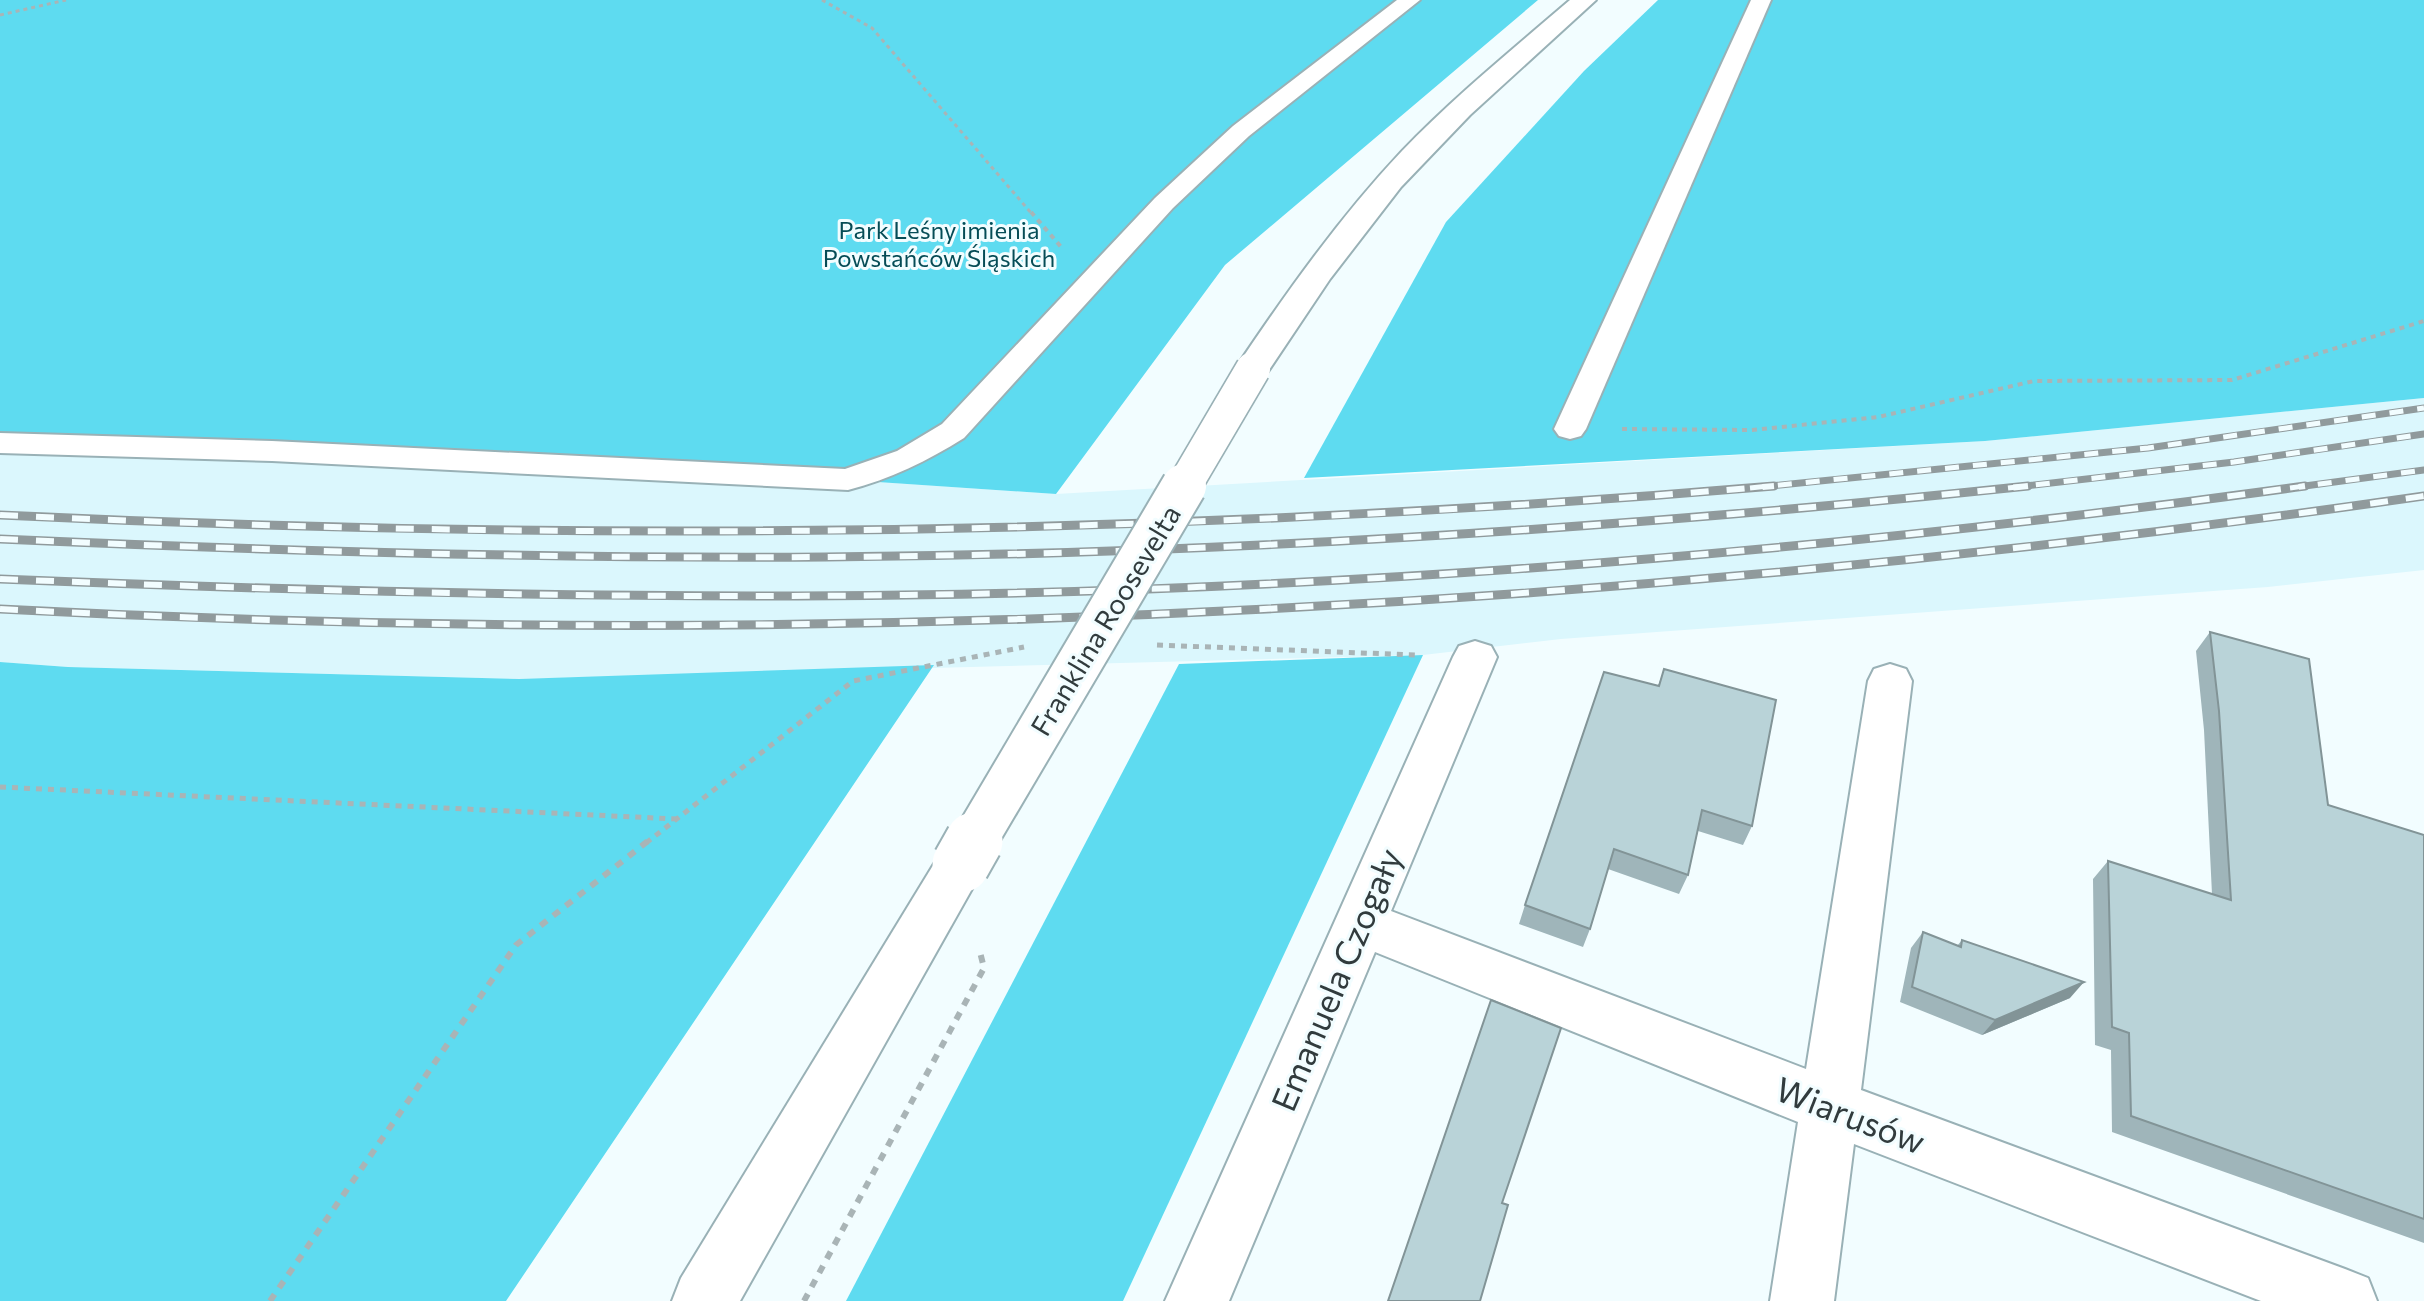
<svg xmlns="http://www.w3.org/2000/svg" width="2424" height="1301" font-family="Commissioner,sans-serif">
<style>
.built{fill:#dbf7fd}
.green{fill:#5edbf0}
.lines{fill:none;stroke-linecap:round;stroke-linejoin:round}
.service-casing{stroke:#99b1b6;stroke-width:4}
.minor-casing{stroke:#99b1b6;stroke-width:4}
.tertiary-casing{stroke:#99b1b6;stroke-width:4}
.path-far3{stroke:#a9b4b6;stroke-width:3;stroke-dasharray:4 4;stroke-linecap:butt}
.path-far2{stroke:#a9b4b6;stroke-width:4;stroke-dasharray:5 5;stroke-linecap:butt}
.path-far1{stroke:#a9b4b6;stroke-width:5;stroke-dasharray:6 6;stroke-linecap:butt}
.path{stroke:#a9b4b6;stroke-width:6;stroke-dasharray:8 8;stroke-linecap:butt}
.service{fill:#fff;fill-rule:evenodd}
.minor{fill:#fff;fill-rule:evenodd}
.tertiary{fill:#fff;fill-rule:evenodd}
.rail-far1-casing{stroke:#909a9c;stroke-width:7}
.rail-casing{stroke:#909a9c;stroke-width:9}
.rail-far1{stroke:#f2fdff;stroke-width:5;stroke-dasharray:14;stroke-linecap:butt}
.rail{stroke:#f2fdff;stroke-width:6;stroke-dasharray:18;stroke-linecap:butt}
.tertiary-bridge-far2-casing{stroke:#99b1b6;stroke-width:37;stroke-linecap:butt}
.tertiary-bridge-far1-casing{stroke:#99b1b6;stroke-width:48;stroke-linecap:butt}
.tertiary-bridge-casing{stroke:#99b1b6;stroke-width:61;stroke-linecap:butt}
.tertiary-bridge-far2{stroke:#fff;stroke-width:34}
.tertiary-bridge-far1{stroke:#fff;stroke-width:44}
.tertiary-bridge{stroke:#fff;stroke-width:57}
.wall{fill:#9fb5ba}
.shaded-wall{fill:#829497}
.building{fill:#b9d3d8;stroke:#829497;stroke-width:2}
.labels{text-anchor:middle;dominant-baseline:central;stroke-width:6;stroke-linejoin:round;paint-order:stroke}
.far-park-label{font-size:24px;fill:#054c56;stroke:#f2fdff}
.street-label{font-size:28px;fill:#313b3d;stroke:#f2fdff}
.near-street-label{font-size:34px;fill:#313b3d;stroke:#f2fdff}
</style>
<rect width="100%" height="100%" fill="#f2fdff"/>
<path class="built" d="M2424,398V570L2268,587L1561,639L1423,655L519,679L68,667L0,662V443L848,480L1056,494L1985,441Z"/>
<g class="green">
<path d="M0,0H1538L1225,265L1056,494L848,480L0,443Z"/>
<path d="M1658,0H2424V398L1985,441L1304,478L1446,222L1584,71Z"/>
<path d="M1423,655L1123,1301H846L1179,664Z"/>
<path d="M0,662L68,667L519,679L934,665L506,1301H0Z"/>
</g>
<g class="lines">
<defs>
<g id="service">
<path d="M1397,0H1420L1249,136L1173,208L964,438C927,461 891,479 848,490L272,461L0,453V433L272,441L845,469L897,451L942,424L1155,198L1233,126Z"/>
<path d="M1751,0H1771L1586,429L1581,436L1570,439L1559,436L1554,429Z"/>
</g>
<path id="minor" d="M1475,641L1491,646L1497,657L1391,911L1806,1069L1868,681L1874,669L1890,664L1906,669L1912,681L1861,1090L2345,1269L2368,1278L2377,1301H2261L1854,1144L1834,1301H1770L1798,1122L1375,952L1229,1301H1165L1453,657L1459,646Z"/>
<g id="tertiary">
<path d="M1570,0H1596L1470,115L1401,187L1330,279L1265,376L1253,380L1241,376L1235,369C1286,293 1339,218 1402,151C1454,97 1513,49 1570,0Z"/>
<path d="M961,843L979,849L986,864L740,1301H672L681,1278L943,849Z"/>
</g>
</defs>
<use href="#service" class="service-casing"/>
<use href="#minor" class="minor-casing"/>
<use href="#tertiary" class="tertiary-casing"/>
<g class="path-far3">
<path d="M822,0L872,28L1032,214"/>
<path d="M0,15L66,0"/>
</g>
<g class="path-far2">
<path d="M1031,212L1062,248"/>
<path d="M1622,429L1752,430L1878,417L2034,381L2232,380L2424,321"/>
</g>
<g class="path-far1">
<path d="M1157,645L1415,655"/>
<path d="M0,787L677,819"/>
<path d="M646,843L853,681L1024,647"/>
</g>
<g class="path">
<path d="M270,1301L516,945L648,841"/>
<path d="M804,1301L984,968L979,948"/>
</g>
<use href="#service" class="service"/>
<use href="#minor" class="minor"/>
<use href="#tertiary" class="tertiary"/>
<defs>
<g id="rail-far1">
<path d="M1750,488L2148,448L2424,408"/>
<path d="M2008,488L2234,462L2424,434"/>
<path d="M2290,488L2424,470"/>
</g>
<g id="rail">
<path d="M0,515C596,543 1179,536 1774,486"/>
<path d="M0,539C275,551 551,559 826,557C1227,554 1629,528 2028,486"/>
<path d="M0,579C302,591 603,599 905,595C1373,589 1841,550 2305,486"/>
<path d="M0,609C809,651 1623,611 2424,496"/>
</g>
</defs>
<use href="#rail-far1" class="rail-far1-casing"/>
<use href="#rail" class="rail-casing"/>
<use href="#rail-far1" class="rail-far1"/>
<use href="#rail" class="rail"/>
<defs>
<path id="tertiary-bridge-far2" d="M1183,488L1253,369"/>
<path id="tertiary-bridge-far1" d="M973,843L1184,486"/>
<path id="tertiary-bridge" d="M961,864L974,841"/>
</defs>
<use href="#tertiary-bridge-far2" class="tertiary-bridge-far2-casing"/>
<use href="#tertiary-bridge-far1" class="tertiary-bridge-far1-casing"/>
<use href="#tertiary-bridge" class="tertiary-bridge-casing"/>
<use href="#tertiary-bridge-far2" class="tertiary-bridge-far2"/>
<use href="#tertiary-bridge-far1" class="tertiary-bridge-far1"/>
<use href="#tertiary-bridge" class="tertiary-bridge"/>
</g>
<g class="wall">
<path d="M2210,632L2328,805L2424,835V1243L2112,1132L2111,1050L2095,1045L2093,879L2108,861L2212,894L2204,730L2196,651Z"/>
<path d="M1664,669L1752,826L1743,845L1698,831L1688,875L1679,894L1608,869L1590,929L1583,947L1519,924L1525,905L1658,686Z"/>
<path d="M1923,932L1957,946L1962,940L2070,998L1982,1035L1900,1002L1911,948Z"/>
</g>
<path class="shaded-wall" d="M2084,982L2070,998L1982,1035L1995,1020Z"/>
<g class="building">
<path d="M2210,632L2309,659L2328,805L2424,835V1219L2131,1116L2129,1033L2112,1027L2108,861L2231,900L2219,711Z"/>
<path d="M1664,669L1776,700L1752,826L1702,810L1688,875L1614,849L1590,929L1525,905L1604,672L1659,686Z"/>
<path d="M1923,932L1961,947L1962,940L2084,982L1995,1020L1912,987Z"/>
<path d="M1491,1000L1561,1028L1502,1203L1508,1205L1480,1301H1388Z"/>
</g>
<g class="labels">
<g class="far-park-label">
<text x="939" y="229">Park Leśny imienia<tspan x="939" dy="28">Powstańców Śląskich</tspan></text>
</g>
<g class="street-label">
<text transform="translate(1105 620) rotate(-59)">Franklina Roosevelta</text>
</g>
<g class="near-street-label">
<text transform="translate(1335 979) rotate(-67)">Emanuela Czogały</text>
<text transform="translate(1851 1114) rotate(21)">Wiarusów</text>
</g>
</g>
</svg>
